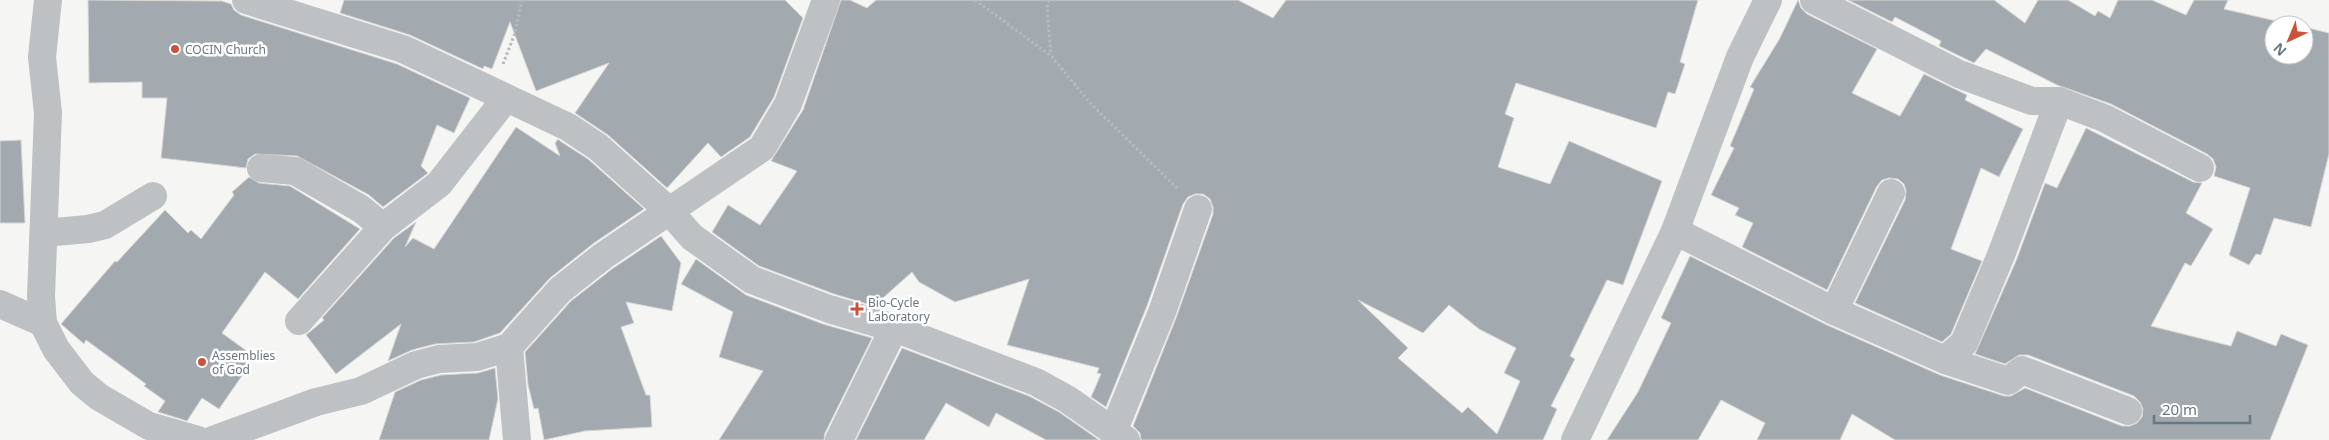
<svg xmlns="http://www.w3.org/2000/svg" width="2329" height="440" font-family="'Noto Sans',sans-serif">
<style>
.building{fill:#a3aaaf;stroke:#d7d7d5;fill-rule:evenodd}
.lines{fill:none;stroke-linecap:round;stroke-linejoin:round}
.path{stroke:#b7babc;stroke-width:3;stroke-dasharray:2.5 2.5;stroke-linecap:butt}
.street{stroke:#bdc1c4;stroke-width:28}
.poi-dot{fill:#cc533b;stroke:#fff;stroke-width:2}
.labels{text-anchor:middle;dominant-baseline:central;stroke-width:5;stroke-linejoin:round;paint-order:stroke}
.poi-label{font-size:12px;fill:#687780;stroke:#fff;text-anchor:start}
</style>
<rect width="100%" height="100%" fill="#f5f5f3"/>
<g class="building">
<path d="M88,0L222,1L231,4L234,10L241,15L397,64L470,98L454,133L437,125L421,166L428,173L383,207L369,195L297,156L255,154L248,159L246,168L161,158L167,98H142V82L89,83Z"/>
<path d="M344,0H785L803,18L774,97L750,137L721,157L708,143L667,188L608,135L575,113L609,63L536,91L510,22L492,69L484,66L483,69L410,35L340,13Z"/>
<path d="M841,0H850L867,8L876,0H1238L1273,18L1286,0H1698L1680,62L1685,64L1675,94L1668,92L1656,128L1516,83L1505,114L1514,118L1498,167L1550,184L1569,141L1662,181L1623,285L1607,280L1570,356L1575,359L1551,406L1557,409L1543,440H1141L1140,433L1133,426L1176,318L1213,214V207L1210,199L1203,194H1195L1188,197L1183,204L1147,306L1106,407L1091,397L1101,374L1097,373L1099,368L1007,345L1029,279L955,302L919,282L912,272L874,306L834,294L759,266L712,232L728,205L760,225L797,171L771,161L803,110ZM1358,300L1423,333L1449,305L1479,329L1516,348L1504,373L1520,381L1497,434L1468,407L1462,413L1398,358L1408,348Z"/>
<path d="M1798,0L1801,8L1807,14L1877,49L1852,93L1900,116L1924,74L1967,95L1965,100L2023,129L1999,177L1981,168L1951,249L1982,261L1951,334L1942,342L1855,303L1905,200L1906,191L1904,184L1898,179L1889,178L1882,180L1877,186L1827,290L1742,247L1753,223L1735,215L1739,208L1711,195L1734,148L1730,146L1754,89L1750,87L1780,38Z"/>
<path d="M1848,0H1994L2025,23L2038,0H2068L2095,16L2098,11L2110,18L2118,0H2152L2186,15L2194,0H2228L2224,9L2294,25H2274V55H2304V27L2329,33V154L2311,227L2274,218L2261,255L2256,254L2249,265L2229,255L2250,188L2214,176L2216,167L2213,159L2207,154L2111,104L2057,85L1986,49L1974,63L1939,46L1941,41L1895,17L1892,22Z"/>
<path d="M516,127L560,156L555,143L558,139L560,141L588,159L644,209L594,243L550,278L500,333L474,342L435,344L412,350L388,361L401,324L336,374L306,335L324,320L322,318L394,238L416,222L405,247L413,238L434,249Z"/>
<path d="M2086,128L2193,182L2202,183L2186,213L2213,229L2191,266L2185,263L2151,326L2231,346L2237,331L2276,346L2281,334L2308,345L2270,440H1895L1852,414L1840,440H1757L1765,423L1721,400L1698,440H1607L1638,392L1671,323L1661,318L1690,256L1827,325L1940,375L2004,396H2011L2025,388L2122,426H2130L2137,423L2142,417L2143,409L2140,402L2134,396L2028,355H2019L2005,364L1975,354L2016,261L2045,183L2057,188Z"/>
<path d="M21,140L25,223H0V141Z"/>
<path d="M249,177L259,183L290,186L360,229L298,299L265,272L222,333L255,357L219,409L202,398L187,421L158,412L165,401L144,386L146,384L86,340L84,344L61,324L115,261L117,262L165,210L188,233L191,230L201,239L234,195L232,192Z"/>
<path d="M661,236L681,263L672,311L626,302L634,323L621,327L646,395H650L652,427L585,431L544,440L538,408L534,409L528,385L525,352L571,301L612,269Z"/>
<path d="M696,259L746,295L823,324L872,338L825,433L824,440H719L763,371L719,357L733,312L681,284Z"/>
<path d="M902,348L1029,396L1059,412L1099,440H1046L996,413L989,427L946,403L924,440H856Z"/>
<path d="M495,368L498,399L489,440H379L395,392L421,380L441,375L478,373Z"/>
</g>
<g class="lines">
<g class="path">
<path d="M975,0L1051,56L1092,105L1178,189"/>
<path d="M1049,0L1047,7L1051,55"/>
<path d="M503,64L515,33L522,0"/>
</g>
<g class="street">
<path d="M48,0L42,57L48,113L41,296L43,323L56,349L82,383L99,397L149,426L198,440"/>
<path d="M246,0L403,49L568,127L598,147L668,210L692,237L752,280L829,309L894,328L1036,382L1067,399L1126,440"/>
<path d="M1814,0L1959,74L2032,101H2059L2104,118L2200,168"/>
<path d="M261,168L295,171L361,209L383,227"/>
<path d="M1675,231L1834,311L1945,360L2008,381L2022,370L2128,411"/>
<path d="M44,233L88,229L105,225L153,196"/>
<path d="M0,304L43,323"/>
<path d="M1834,311L1891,193"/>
<path d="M299,321L383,227L439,184L506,98"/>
<path d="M509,347L517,440"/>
<path d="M1945,360L1964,343L2001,255L2059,101"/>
<path d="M1113,432L1162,312L1198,209"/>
<path d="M213,440L316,402L361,391L416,365L439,359L477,357L509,347L560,290L603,256L762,148L788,104L826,0"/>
<path d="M839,440L894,328"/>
<path d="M1575,440L1675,231L1740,57L1768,0"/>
</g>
</g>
<g class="poi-dot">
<circle cx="175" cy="49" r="5"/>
<path d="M854.5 301.5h5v5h5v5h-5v5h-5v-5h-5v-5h5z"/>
<circle cx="202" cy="362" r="5"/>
</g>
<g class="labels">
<g class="poi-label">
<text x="185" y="49">COCIN Church</text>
<text x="868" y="302">Bio-Cycle<tspan x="868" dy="14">Laboratory</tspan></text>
<text x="212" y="355">Assemblies<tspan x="212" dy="14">of God</tspan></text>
</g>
</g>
<g transform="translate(2289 40) rotate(224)"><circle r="24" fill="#ffffff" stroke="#c3c9cc"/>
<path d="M0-4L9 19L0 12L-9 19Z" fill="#cc533b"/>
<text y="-8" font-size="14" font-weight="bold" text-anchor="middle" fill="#687780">N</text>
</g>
<path d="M2154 415v8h96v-8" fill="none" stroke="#687780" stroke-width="2.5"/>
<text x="2162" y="415" font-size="15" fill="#687780" stroke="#ffffff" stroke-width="4" paint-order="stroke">20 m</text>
</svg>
